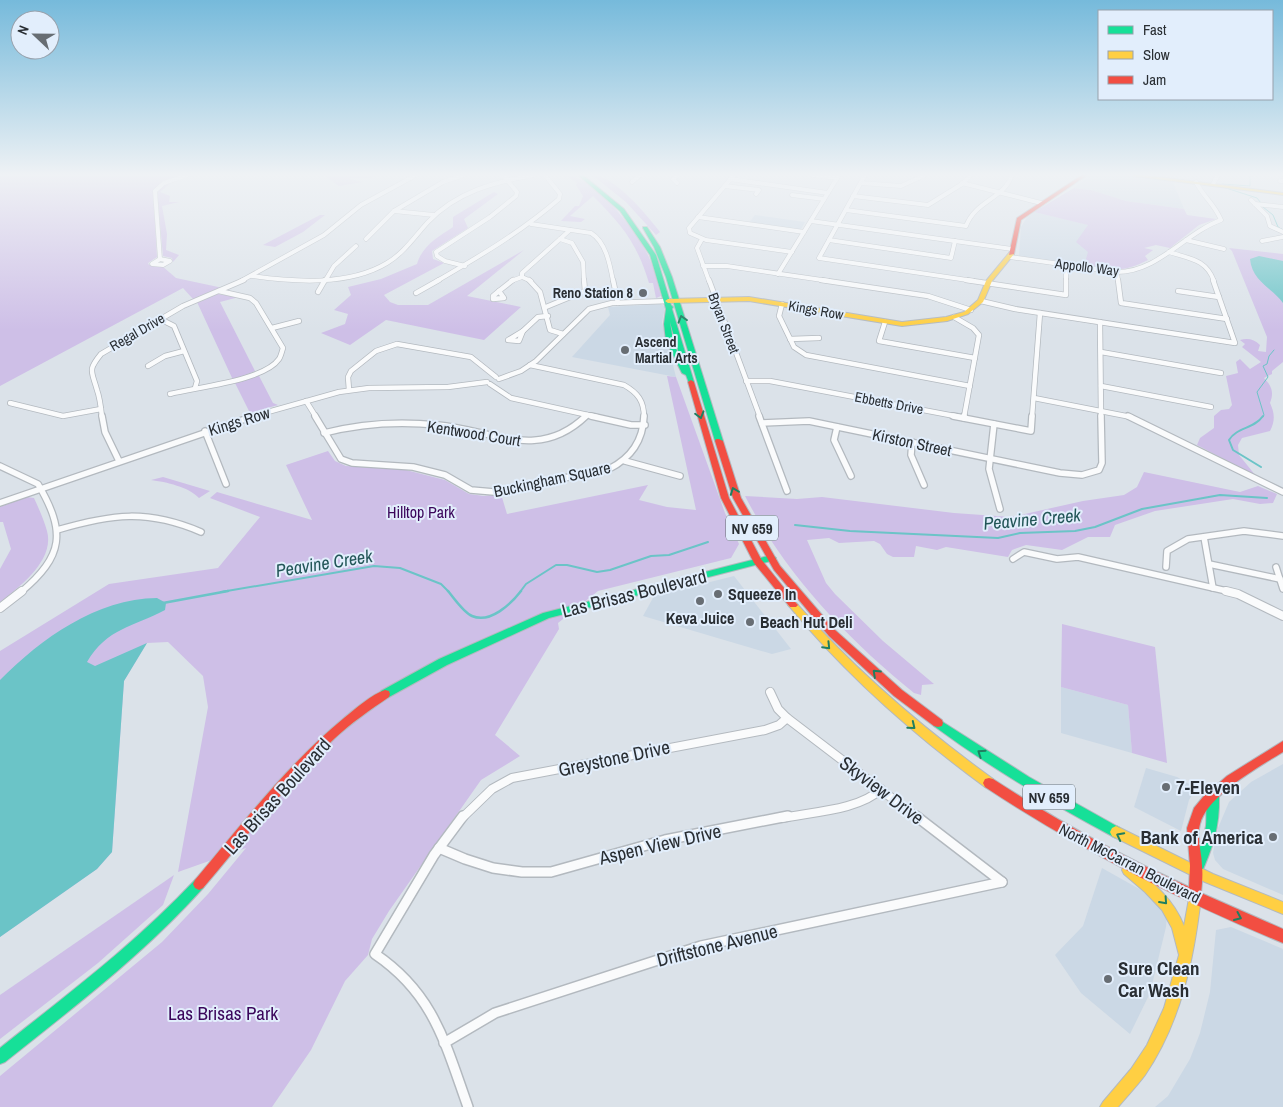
<svg xmlns="http://www.w3.org/2000/svg" width="1283" height="1107" font-family="'Archivo Narrow',sans-serif">
<style>
.built{fill:#cbd8e5}
.green{fill:#cebfe7}
.water{fill:#6bc4c7}
.lines{fill:none;stroke-linecap:round;stroke-linejoin:round}
.stream-far2{stroke:#6bc4c7;stroke-width:1}
.stream-far1{stroke:#6bc4c7;stroke-width:2}
.stream{stroke:#6bc4c7;stroke-width:2.5}
.street-far4-casing{stroke:#b3b9bf;stroke-width:5}
.street-far3-casing{stroke:#b3b9bf;stroke-width:6}
.street-far2-casing{stroke:#b3b9bf;stroke-width:8}
.street-far1-casing{stroke:#b3b9bf;stroke-width:10}
.street-casing{stroke:#b3b9bf;stroke-width:12}
.fast-casing{stroke:#b3b9bf;stroke-width:2}
.slow-casing{stroke:#b3b9bf;stroke-width:2}
.jam-casing{stroke:#b3b9bf;stroke-width:2}
.street-far4{stroke:#fafbfc;stroke-width:4}
.street-far3{stroke:#fafbfc;stroke-width:4.5}
.street-far2{stroke:#fafbfc;stroke-width:5.5}
.street-far1{stroke:#fafbfc;stroke-width:8}
.street{stroke:#fafbfc;stroke-width:9}
.fast{fill:#16e098;fill-rule:evenodd}
.slow{fill:#ffcf43;fill-rule:evenodd}
.jam{fill:#f24e42;fill-rule:evenodd}
.oneway{stroke:#207e60}
.poi-dot{fill:#676d73;stroke:#e2eefc;stroke-width:2}
.labels{text-anchor:middle;dominant-baseline:central;stroke-width:4;stroke-linejoin:round;paint-order:stroke}
.far-street-label{font-size:14px;fill:#292e33;stroke:#e2eefc}
.far-poi-label{font-size:14px;font-weight:bold;fill:#292e33;stroke:#e2eefc;text-anchor:end}
.shield{fill:#e2eefc;stroke:#60686f;stroke-width:1}
.shield-label{font-size:15px;font-weight:bold;fill:#292e33}
.street-label{font-size:16px;fill:#292e33;stroke:#e2eefc}
.park-label{font-size:16px;fill:#3b065b;stroke:#e2eefc}
.poi-label{font-size:16px;font-weight:bold;fill:#292e33;stroke:#e2eefc;text-anchor:start}
.water-label{font-size:18px;font-style:italic;fill:#235658;stroke:#e2eefc}
.near-street-label{font-size:19px;fill:#292e33;stroke:#e2eefc}
.near-poi-label{font-size:19px;font-weight:bold;fill:#292e33;stroke:#e2eefc;text-anchor:start}
.near-park-label{font-size:19px;fill:#3b065b;stroke:#e2eefc}
</style>
<rect width="100%" height="100%" fill="#dbe2e9"/>
<g class="built">
<path d="M1090,175H1123L1172,180L1184,209L1126,201L1091,190L1074,188Z"/>
<path d="M1034,212L1089,225L1090,266L1019,256L1021,227L1026,219Z"/>
<path d="M755,215L805,222L800,231L748,224Z"/>
<path d="M661,304L665,307L662,322L676,377L572,357L610,315L608,307Z"/>
<path d="M734,576L791,649L772,654L643,616L654,596Z"/>
<path d="M1061,687L1128,705L1132,753L1061,733Z"/>
<path d="M1283,764V895L1223,869L1215,860L1213,853L1218,828L1229,802L1251,782Z"/>
<path d="M1146,768L1177,777L1196,788L1189,800L1181,831L1134,807Z"/>
<path d="M1102,868L1150,895L1167,915L1166,927L1150,993L1130,1034L1081,993L1055,955L1083,926Z"/>
<path d="M1231,927L1283,949V1107H1155L1168,1096L1190,1059L1200,1033L1210,992L1216,930Z"/>
</g>
<g class="green">
<path d="M0,175H184L160,184L153,190L157,257L148,263L149,265L162,266L176,278L223,288L193,299L183,288L0,386Z"/>
<path d="M197,175L173,181L160,192L170,196L169,202H179L162,206L167,234L166,250L179,255L173,262L172,258L163,256L157,192C164,180 185,175 197,175Z"/>
<path d="M323,175H392L373,176L370,178H352L349,179L363,182L339,186Z"/>
<path d="M565,175C593,175 636,230 648,255C654,268 657,282 661,296L656,298L653,283H649C637,243 622,225 593,196L570,216L585,219L581,222L561,221L575,206H579L583,196L576,185L577,183Z"/>
<path d="M592,175C614,175 647,215 660,232L656,235L626,202Z"/>
<path d="M1074,188L1091,190L1126,201L1184,209L1187,215L1216,219L1199,225L1170,248L1156,245L1144,248L1153,250L1145,256L1148,260C1125,272 1116,270 1090,266L1086,259L1088,252L1076,242L1088,225L1034,212Z"/>
<path d="M494,192L498,194L464,219L468,228L432,251L433,259L444,263L384,295L390,302L398,305H428L524,250L467,296L521,307L484,340L386,320L350,345L321,333L345,324L348,314L334,310L351,295L348,287L381,279L417,264C422,246 438,237 453,227V217Z"/>
<path d="M320,215H325L303,232L275,247L263,245Z"/>
<path d="M1229,248L1283,254V362L1272,371V374L1264,378C1272,386 1274,393 1270,403C1275,414 1275,421 1270,431L1242,438L1238,445L1239,455L1256,476L1197,445L1200,438L1214,428V416L1221,410L1229,409L1232,405L1226,376L1238,373L1236,362L1240,359L1250,369L1261,362L1242,347L1245,344L1240,340C1248,338 1254,339 1260,345L1258,351L1266,352L1267,337L1232,251Z"/>
<path d="M218,294L239,297L220,302L255,371L233,380L197,302Z"/>
<path d="M258,374L273,403L278,405L250,413L235,383Z"/>
<path d="M667,376L676,377L725,513L739,544L731,558L598,591L558,623L559,629L495,735L520,756L481,780L389,911L372,939L368,955L345,981L311,1050L272,1107H0V1076L162,942L208,894L246,848L178,872L208,707L203,676L168,642L147,643L124,681L112,852L97,869L0,937V651L109,584L218,568L260,517L210,498L217,492L312,520L286,465L328,451L335,461L346,466L402,469L445,480L469,494L484,496L501,494L507,514L648,485L639,500L667,507L696,510Z"/>
<path d="M1144,472L1240,492L1258,486L1277,494L1273,503L1260,504L1233,499L1155,511L1115,525L1110,537H1088L1062,550L1026,545L1012,550L1008,557L946,547L937,550L916,546L914,557H893L887,554L880,544L874,541L839,543L829,538L807,540L826,583L835,594L883,641L934,684L922,685L921,695L914,693C845,637 784,572 745,496L797,499L822,497L954,513L1011,517L1083,501L1124,495L1137,487Z"/>
<path d="M163,477L210,491L199,498C189,487 166,482 151,480Z"/>
<path d="M27,497L34,498C39,509 44,520 47,531C55,560 20,587 0,602V569L11,549L3,522H0V507Z"/>
<path d="M1062,624L1155,647L1167,763L1132,753L1128,705L1061,687Z"/>
<path d="M174,875L163,905L98,963L0,1039V995Z"/>
</g>
<g class="water">
<path d="M1259,256L1283,261V303C1272,288 1252,281 1250,259Z"/>
<path d="M157,598L166,603L165,610C133,627 107,628 87,662L95,666L147,643L124,681L112,852L97,869L0,937V680C42,638 96,599 157,598Z"/>
</g>
<g class="lines">
<g class="stream-far2">
<path d="M1222,184L1250,186V175"/>
<path d="M1223,187L1257,198L1261,203"/>
<path d="M1263,207L1273,215L1278,227L1283,230"/>
<path d="M1263,417L1264,415L1257,392L1268,377L1263,366L1267,364L1269,356L1274,350"/>
</g>
<g class="stream-far1">
<path d="M1261,467L1233,450L1229,440C1237,427 1254,429 1263,416"/>
<path d="M795,525L850,531L998,538L1020,533L1075,531L1095,527L1142,509L1220,495L1267,498"/>
<path d="M221,592L374,566L400,568L441,584L449,592"/>
<path d="M520,592L526,584L556,565H567L597,572L610,570L651,556L669,555L708,542"/>
</g>
<g class="stream">
<path d="M448,591C454,598 463,612 472,616C490,624 511,604 521,591"/>
<path d="M163,603L228,591"/>
</g>
<defs>
<g id="street-far4">
<path d="M734,175L689,228L690,233L706,240L792,252"/>
<path d="M813,175L837,178"/>
<path d="M865,175L819,258L974,281"/>
<path d="M730,179L828,193"/>
<path d="M1280,181H1283"/>
<path d="M632,182L640,175"/>
<path d="M677,183L673,179L678,175"/>
<path d="M861,183L901,186L925,175"/>
<path d="M962,183L1041,203"/>
<path d="M1213,184L1218,175"/>
<path d="M725,186L759,190L756,194"/>
<path d="M792,195L824,199"/>
<path d="M853,196L928,205L962,184L971,175"/>
<path d="M1251,200L1267,216L1270,226L1283,232"/>
<path d="M1255,204L1283,207"/>
<path d="M846,210L966,226C976,200 1004,199 1012,175"/>
<path d="M394,211L434,215"/>
<path d="M698,217L804,232"/>
<path d="M811,221L1012,249"/>
<path d="M531,224L591,233C606,242 610,265 613,281"/>
<path d="M366,239L394,211L443,182L464,175"/>
<path d="M560,239L572,243L583,262L584,281"/>
<path d="M702,239L697,248L709,281"/>
<path d="M829,240L951,258L955,241"/>
<path d="M1186,240L1224,249"/>
<path d="M1262,241L1283,237"/>
<path d="M1169,252C1190,259 1206,259 1214,281"/>
<path d="M1010,257L1117,272C1158,272 1185,233 1221,220C1214,203 1204,198 1196,182"/>
<path d="M160,259L155,191L164,183L187,175"/>
<path d="M160,259L170,261L163,265L152,264Z"/>
<path d="M1066,265V281"/>
<path d="M465,266L445,261L437,256L436,252L490,217L516,196L517,192L503,175"/>
<path d="M703,266H727L829,281"/>
<path d="M1117,272L1118,281"/>
<path d="M778,274L839,175"/>
<path d="M252,276C294,282 349,286 387,263C404,253 415,236 428,222C456,192 494,182 534,175"/>
<path d="M522,277L531,281"/>
<path d="M522,277V273L570,230"/>
<path d="M241,281L324,235L361,205L416,175"/>
<path d="M325,281L334,266L356,246"/>
<path d="M437,281C480,256 521,232 559,199L560,194L545,175"/>
<path d="M511,281L522,277"/>
</g>
<g id="street-far3">
<path d="M529,280L540,292L550,330L563,334"/>
<path d="M613,280L618,303"/>
<path d="M709,280L760,417"/>
<path d="M821,280L928,296L971,310"/>
<path d="M966,280L1066,295V280"/>
<path d="M1118,280L1121,303L1227,319"/>
<path d="M499,291L504,298L493,299V296Z"/>
<path d="M499,291L513,280"/>
<path d="M1178,291L1219,297"/>
<path d="M318,292L325,280"/>
<path d="M416,293L439,280"/>
<path d="M981,301L1015,309L1235,343L1213,280"/>
<path d="M782,304L779,316L794,347L806,355L970,386"/>
<path d="M546,307L585,291L584,280"/>
<path d="M954,317L973,328L979,335L964,417"/>
<path d="M160,319L174,326L197,381L195,388"/>
<path d="M885,322L879,341L975,358"/>
<path d="M1100,322L1101,417"/>
<path d="M272,328L299,321"/>
<path d="M523,331L519,341L508,340Z"/>
<path d="M523,331L538,317L548,316"/>
<path d="M790,339L819,338"/>
<path d="M1101,352L1221,373"/>
<path d="M530,365L624,385C638,393 644,401 644,417"/>
<path d="M148,366L165,356L184,351"/>
<path d="M499,379L521,371L536,361L589,309L612,303L668,301"/>
<path d="M746,381H770L960,417"/>
<path d="M490,384L511,398L597,417"/>
<path d="M1101,386L1211,407"/>
<path d="M349,390L348,377L351,371L376,351L397,344L471,357L496,377"/>
<path d="M170,394C196,387 264,381 279,359C281,356 282,351 283,348L256,303L250,298L219,291"/>
<path d="M1034,398L1131,417"/>
<path d="M306,401L316,417"/>
<path d="M10,403L63,416L101,409"/>
<path d="M102,417C101,408 100,398 97,390C92,371 87,371 101,354L183,306L244,280"/>
<path d="M250,417L339,392L369,388L448,387L487,382"/>
<path d="M585,417L587,415"/>
<path d="M1032,417L1040,313"/>
</g>
<g id="street-far2">
<path d="M102,416L105,432L119,461"/>
<path d="M315,416L341,459L352,463L413,467L445,475L471,490L494,492L609,469C631,458 643,441 644,416"/>
<path d="M591,416L631,425H645"/>
<path d="M759,416L787,491"/>
<path d="M953,416L1031,431L1032,416"/>
<path d="M1128,416L1283,492"/>
<path d="M964,418V416"/>
<path d="M762,423L809,421L1060,473L1082,475L1099,470L1102,463L1101,416"/>
<path d="M994,424L989,469L1000,509"/>
<path d="M837,427L834,440L851,476"/>
<path d="M205,431L226,484"/>
<path d="M324,433C362,423 399,421 438,425C493,430 538,462 586,416"/>
<path d="M912,442L911,455L924,485"/>
<path d="M625,461L680,476"/>
<path d="M0,466L38,484C66,532 64,556 21,592"/>
<path d="M0,503L254,416"/>
<path d="M57,530C112,514 147,509 201,532"/>
<path d="M1204,537L1213,588"/>
<path d="M1013,559L1024,552L1057,559L1078,557L1231,592"/>
<path d="M1209,564L1280,579"/>
<path d="M1166,567L1167,551L1188,539L1244,531L1283,536"/>
<path d="M1276,567L1283,589"/>
</g>
<g id="street-far1">
<path d="M1226,591L1238,594L1283,616"/>
<path d="M0,608L22,591"/>
<path d="M770,692L778,709L787,718L918,818"/>
<path d="M462,818L492,789L512,778L765,730L779,725L787,718"/>
<path d="M782,818C811,812 860,810 881,789"/>
</g>
<g id="street">
<path d="M463,816L434,855L375,954C434,994 445,1043 468,1107"/>
<path d="M916,816L1002,882"/>
<path d="M439,848L465,859L493,868L522,872H551L665,840L788,816"/>
<path d="M444,1043L495,1013L701,946L1002,882"/>
</g>
<g id="fast">
<path d="M578,175H583L624,209L656,255L671,305L673,307L672,309L694,382L693,383H689L686,375L682,373L666,341L664,324L666,309L650,255L620,211ZM670,322L681,361L673,341Z"/>
<path d="M643,227H647L660,247L672,277L723,441L722,443H719L715,441L666,277L654,247L643,228Z"/>
<path d="M772,555L776,558L775,560L549,618L447,665L389,697L385,698L381,697L380,694L381,691L439,659L543,613Z"/>
<path d="M938,719L1029,777L1120,828L1122,832L1120,836L1116,838L1112,836C1050,803 991,768 934,726L933,723L934,720Z"/>
<path d="M1213,792L1217,793L1219,797C1220,826 1212,850 1200,876L1196,878L1192,876L1190,872C1196,857 1203,842 1206,826C1207,816 1205,802 1209,793Z"/>
<path d="M199,878L203,880L205,884L203,888C144,954 74,1007 5,1062L0,1064V1048C68,994 136,943 195,880Z"/>
</g>
<g id="slow">
<path d="M1131,175H1143L1283,193V195L1133,176Z"/>
<path d="M1009,253L1014,254L992,281L983,302L968,314L947,321L902,326L749,301L668,303L665,301L668,299L749,297L902,322L946,317L964,312L978,300L986,281Z"/>
<path d="M793,602L796,603C855,670 921,727 993,779L995,783L993,787L989,788L985,787C913,734 847,676 790,607L788,605L790,603Z"/>
<path d="M1116,826L1213,874L1283,902V914L1205,882L1112,836L1110,832L1112,828Z"/>
<path d="M1128,864L1132,866C1154,883 1174,900 1184,926L1190,893L1195,891L1200,893L1201,897C1194,959 1181,1022 1145,1075C1137,1086 1127,1096 1118,1107H1100L1103,1102L1131,1069L1147,1045L1164,1008L1179,955L1172,928L1162,910L1145,892L1124,874L1122,870L1124,866Z"/>
</g>
<g id="jam">
<path d="M1082,175H1087L1021,220L1014,254L1009,255L1017,218Z"/>
<path d="M691,380L694,382L729,498L761,559L796,603L798,605L796,607H790L754,563L721,498L688,382Z"/>
<path d="M716,439H719L723,441L741,498L780,566L835,630L902,690L942,720L943,723L942,726L938,727L934,726L894,696L829,636L774,570L733,498L715,441Z"/>
<path d="M385,690L389,691L390,694L389,697C370,710 351,723 334,739C286,784 246,838 203,888L199,890L195,888L193,884L195,880C242,824 287,765 344,718C355,709 372,694 385,690Z"/>
<path d="M1283,741V752C1260,766 1207,796 1200,824C1196,838 1202,852 1202,866C1203,875 1202,884 1201,893L1283,929V943C1179,900 1079,849 985,787L983,783L985,779L989,778L993,779C1056,820 1121,856 1189,887L1190,866L1187,828L1194,808L1203,797L1227,776Z"/>
</g>
</defs>
<use href="#street-far4" class="street-far4-casing"/>
<use href="#street-far3" class="street-far3-casing"/>
<use href="#street-far2" class="street-far2-casing"/>
<use href="#street-far1" class="street-far1-casing"/>
<use href="#street" class="street-casing"/>
<use href="#fast" class="fast-casing"/>
<use href="#slow" class="slow-casing"/>
<use href="#jam" class="jam-casing"/>
<use href="#street-far4" class="street-far4"/>
<use href="#street-far3" class="street-far3"/>
<use href="#street-far2" class="street-far2"/>
<use href="#street-far1" class="street-far1"/>
<use href="#street" class="street"/>
<use href="#fast" class="fast"/>
<use href="#slow" class="slow"/>
<use href="#jam" class="jam"/>
</g>
<defs><path id="oneway-chevron" d="M-2-3.5L2.5 0L-2 3.5" fill="none" stroke-width="1.6" stroke-linecap="round" stroke-linejoin="round" transform="scale(1.25)"/></defs>
<g class="oneway">
<use href="#oneway-chevron" transform="translate(682 319) rotate(-107)"/>
<use href="#oneway-chevron" transform="translate(700 415) rotate(74)"/>
<use href="#oneway-chevron" transform="translate(734 491) rotate(-111)"/>
<use href="#oneway-chevron" transform="translate(827 646) rotate(46)"/>
<use href="#oneway-chevron" transform="translate(876 673) rotate(-137)"/>
<use href="#oneway-chevron" transform="translate(912 726) rotate(39)"/>
<use href="#oneway-chevron" transform="translate(981 753) rotate(-146)"/>
<use href="#oneway-chevron" transform="translate(1120 836) rotate(-153)"/>
<use href="#oneway-chevron" transform="translate(1164 901) rotate(48)"/>
<use href="#oneway-chevron" transform="translate(1238 917) rotate(24)"/>
</g>
<linearGradient id="sky" x2="0" y2="1"><stop stop-color="#76badb"/><stop offset="0.53" stop-color="#eff2f5"/><stop offset="1" stop-color="#eff2f5" stop-opacity="0"/></linearGradient>
<rect width="1283" height="330" fill="url(#sky)"/>
<g class="poi-dot">
<circle cx="643" cy="293" r="5"/>
<circle cx="625" cy="350" r="5"/>
<circle cx="718" cy="594" r="5"/>
<circle cx="700" cy="601" r="5"/>
<circle cx="750" cy="622" r="5"/>
<circle cx="1166" cy="787" r="5"/>
<circle cx="1273" cy="837" r="5"/>
<circle cx="1108" cy="979" r="5"/>
</g>
<g class="labels">
<g class="far-street-label">
<text transform="translate(1087 267) rotate(7)">Appollo Way</text>
<text transform="translate(816 310) rotate(10)">Kings Row</text>
<text transform="translate(724 323) rotate(69)">Bryan Street</text>
<text transform="translate(137 332) rotate(-30)">Regal Drive</text>
<text transform="translate(889 403) rotate(11)">Ebbetts Drive</text>
</g>
<g class="far-poi-label">
<text x="633" y="293">Reno Station 8</text>
<text x="635" y="342" text-anchor="start">Ascend<tspan x="635" dy="16">Martial Arts</tspan></text>
</g>
<g class="shield">
<rect x="726" y="515.5" width="52" height="25" rx="4"/>
<rect x="1023" y="784.5" width="52" height="25" rx="4"/>
</g>
<g class="shield-label">
<text x="752" y="528">NV 659</text>
<text x="1049" y="797">NV 659</text>
</g>
<g class="street-label">
<text transform="translate(239 421) rotate(-17)">Kings Row</text>
<text transform="translate(474 433) rotate(9)">Kentwood Court</text>
<text transform="translate(912 442) rotate(12)">Kirston Street</text>
<text transform="translate(552 479) rotate(-12)">Buckingham Square</text>
<text transform="translate(1130 863) rotate(27)">North McCarran Boulevard</text>
</g>
<g class="park-label">
<text x="421" y="512">Hilltop Park</text>
</g>
<g class="poi-label">
<text x="728" y="594">Squeeze In</text>
<text x="700" y="618" text-anchor="middle">Keva Juice</text>
<text x="760" y="622">Beach Hut Deli</text>
</g>
<g class="water-label">
<text transform="translate(1032 519) rotate(-5)">Peavine Creek</text>
<text transform="translate(324 563) rotate(-9)">Peavine Creek</text>
</g>
<g class="near-street-label">
<text transform="translate(634 593) rotate(-14)">Las Brisas Boulevard</text>
<text transform="translate(614 758) rotate(-12)">Greystone Drive</text>
<text transform="translate(882 790) rotate(37)">Skyview Drive</text>
<text transform="translate(277 796) rotate(-48)">Las Brisas Boulevard</text>
<text transform="translate(660 844) rotate(-13)">Aspen View Drive</text>
<text transform="translate(717 945) rotate(-14)">Driftstone Avenue</text>
</g>
<g class="near-poi-label">
<text x="1176" y="787">7-Eleven</text>
<text x="1263" y="837" text-anchor="end">Bank of America</text>
<text x="1118" y="968">Sure Clean<tspan x="1118" dy="22">Car Wash</tspan></text>
</g>
<g class="near-park-label">
<text x="223" y="1013">Las Brisas Park</text>
</g>
</g>
<rect x="1098" y="10" width="175" height="90" fill="#e2eefc" stroke="#98a1ac"/>
<rect x="1108" y="26" width="25" height="8" fill="#16e098" stroke="#98a1ac"/>
<text x="1143" y="35" font-size="15" fill="#292e33">Fast</text>
<rect x="1108" y="51" width="25" height="8" fill="#ffcf43" stroke="#98a1ac"/>
<text x="1143" y="60" font-size="15" fill="#292e33">Slow</text>
<rect x="1108" y="76" width="25" height="8" fill="#f24e42" stroke="#98a1ac"/>
<text x="1143" y="85" font-size="15" fill="#292e33">Jam</text>
<g transform="translate(35 35) rotate(292)"><circle r="24" fill="#e2eefc" stroke="#98a1ac"/>
<path d="M0-4L9 19L0 12L-9 19Z" fill="#676d73"/>
<text y="-8" font-size="14" font-weight="bold" text-anchor="middle" fill="#292e33">N</text>
</g>
</svg>
